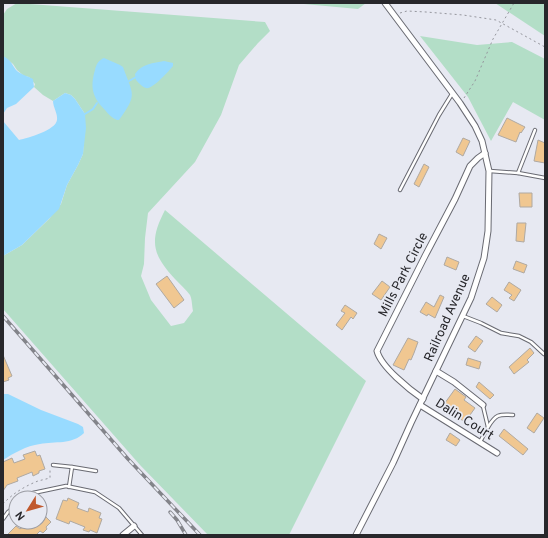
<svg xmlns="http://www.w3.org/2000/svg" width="548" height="538" font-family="Overpass,sans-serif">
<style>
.green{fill:#b3dec7}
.water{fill:#98dbff}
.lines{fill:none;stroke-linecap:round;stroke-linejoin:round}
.stream{stroke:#98dbff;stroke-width:2}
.building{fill:#f0c791;stroke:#afa9a2}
.lane-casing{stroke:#696a72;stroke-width:4.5}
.street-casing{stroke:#696a72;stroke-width:7}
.path{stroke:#95969d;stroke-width:1;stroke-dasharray:2 3;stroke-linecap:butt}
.lane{stroke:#fff;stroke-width:2.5}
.street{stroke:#fff;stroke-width:5}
.rail-casing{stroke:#83848a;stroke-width:3.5}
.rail{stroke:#e7e9f2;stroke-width:2;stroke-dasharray:6;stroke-linecap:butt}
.labels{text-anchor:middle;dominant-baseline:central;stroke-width:3.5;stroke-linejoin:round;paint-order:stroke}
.street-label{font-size:13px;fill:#27272b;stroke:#e7e9f2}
</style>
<rect width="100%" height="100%" fill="#e7e9f2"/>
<g class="green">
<path d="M17,3L265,22L270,31L258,43L239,65L221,115L195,162L148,213L145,238L144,264L141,276L151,300L171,326L184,323L193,311C192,306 192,299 190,295C186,290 180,284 175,279C152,254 149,241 165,210L366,381L289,535H208L140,465L3,309V256L22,245L49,219L61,204L67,185L78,165L83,154L85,114L75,99L71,95L65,93L53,101L43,95L34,87L35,84L29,77L24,76L17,70L13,64L3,56V15L7,9Z"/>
<path d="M293,3H366L358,9Z"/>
<path d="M495,3H545V36Z"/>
<path d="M420,36L477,45L512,42L545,59V120L513,102L491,141L468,97Z"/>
</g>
<g class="water">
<path d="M3,56C11,60 11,63 16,70C21,75 28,76 33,79L34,87L16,104L7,108L3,114Z"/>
<path d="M104,58L120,65L123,67C133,95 138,94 119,120H117C112,118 108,114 105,110C92,97 90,87 95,70C96,64 99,60 104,58Z"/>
<path d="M164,61L173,63V66C169,71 152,90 146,88C142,87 139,83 136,80L135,74C141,64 154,63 164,61Z"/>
<path d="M65,93L71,95L75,99L85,114L86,128L83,154L78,165L67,185L59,209L22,245L3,256V121L19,140C28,138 56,130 57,120C58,114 53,107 53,101Z"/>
<path d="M3,394H8L41,410L78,424L83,427L84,433C72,445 55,441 40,444C26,446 14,453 3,460Z"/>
</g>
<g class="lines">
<g class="stream">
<path d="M129,81L136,77"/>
<path d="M85,114L93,109L97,103"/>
</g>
</g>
<g class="building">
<path d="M507,118L525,127L521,133L520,132L516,142L498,135Z"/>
<path d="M463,138L470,141L463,156L456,152Z"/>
<path d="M538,140L545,143V163L534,161Z"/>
<path d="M424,164L429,167L419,187L414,184Z"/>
<path d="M519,193H532V207H520Z"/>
<path d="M517,223H526L524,242L516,241Z"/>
<path d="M379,234L387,238L381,249L374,244Z"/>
<path d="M447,257L459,262L456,270L444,265Z"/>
<path d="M516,261L527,265L524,273L513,269Z"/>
<path d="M167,276L184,300L174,308L156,284Z"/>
<path d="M382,281L390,287L381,300L372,294Z"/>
<path d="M509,282L521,290L514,301L509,298L512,295L504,290Z"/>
<path d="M440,295L444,297L435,318L428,314L427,316L420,312L426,302L434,307Z"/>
<path d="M492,297L502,305L497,312L486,304Z"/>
<path d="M345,305L357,313L353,319L351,317L342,330L336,325L345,313L341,311Z"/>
<path d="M476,336L483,341L475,352L468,347Z"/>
<path d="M408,338L418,342L414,353L411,360L409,359L404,370L393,365Z"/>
<path d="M530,348L534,353L527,360L529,362L514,374L509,367Z"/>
<path d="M3,355L12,376L8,378L9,380L3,382Z"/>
<path d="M468,358L481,362L479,369L466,365Z"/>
<path d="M479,382L494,395L490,399L476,387Z"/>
<path d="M455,389L466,397L464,400L475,408L465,422L442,407Z"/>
<path d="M537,413L544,418L534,433L527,428Z"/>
<path d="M504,429L528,449L523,455L499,436Z"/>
<path d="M450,433L460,440L456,446L446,440Z"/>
<path d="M35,451L37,456L40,455L45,469L39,471V473L33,476L32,472L17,478L18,481L7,485L3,491V462L12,458L14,463L25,459L23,455Z"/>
<path d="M68,498L79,503L77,508L88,512L89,508L101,513L99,518L102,519L97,533L90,530L89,532L83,530L85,527L70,521L69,524L56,519L63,500L67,501Z"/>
<path d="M40,511L51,522L46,527L47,529L43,533L40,531L36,535H7L16,526L20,529L28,522H40Z"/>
</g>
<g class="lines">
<defs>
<g id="lane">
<path d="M490,171L518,173L545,178"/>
<path d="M518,173L535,130"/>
<path d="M400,190L439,115L452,94"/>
<path d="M463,316L481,323L501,333L519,336L531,342L544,354"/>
<path d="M488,427C496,414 499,414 513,415"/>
<path d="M480,442L488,427L483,406"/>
<path d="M53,465L72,467"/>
<path d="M69,487L72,467L96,471"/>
<path d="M27,498L33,493L66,486L95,492L119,508L142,535"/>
<path d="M3,519L8,512L16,506"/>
</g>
<g id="street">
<path d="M436,371L454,382L483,405"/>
<path d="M423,399C410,390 381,367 377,351L425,256L455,199L470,166L478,158L485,153"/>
<path d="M420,405L497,453"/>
<path d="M123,535L134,526"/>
<path d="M356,535L393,463L411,423L471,298L484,258L488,231L489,171L482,141L475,126L460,103L385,3"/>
</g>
</defs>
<use href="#lane" class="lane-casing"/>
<use href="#street" class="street-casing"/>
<g class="path">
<path d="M400,13L407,11L426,12L463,15L496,20L545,47"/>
<path d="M464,98L475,81L493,39L514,3"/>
<path d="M3,504C12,494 25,486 38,481C42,480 46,479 50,478V469"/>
</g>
<use href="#lane" class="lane"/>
<use href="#street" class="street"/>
<defs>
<g id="rail">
<path d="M3,316L128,459L200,535"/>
<path d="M170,512L177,520L186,535"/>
</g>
</defs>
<use href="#rail" class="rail-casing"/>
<use href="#rail" class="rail"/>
</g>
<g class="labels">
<g class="street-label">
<text transform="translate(404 275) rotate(-63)">Mills Park Circle</text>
<text transform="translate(448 318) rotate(-66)">Railroad Avenue</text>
<text transform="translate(464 420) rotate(32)">Dalin Court</text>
</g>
</g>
<rect width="548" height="538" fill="none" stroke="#27272b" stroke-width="8"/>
<g transform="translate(28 510) rotate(233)"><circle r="19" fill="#e7e9f2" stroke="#9a9ba2"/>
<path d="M0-3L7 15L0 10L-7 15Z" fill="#c0592e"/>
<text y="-6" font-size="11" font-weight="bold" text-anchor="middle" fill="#27272b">N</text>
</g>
</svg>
